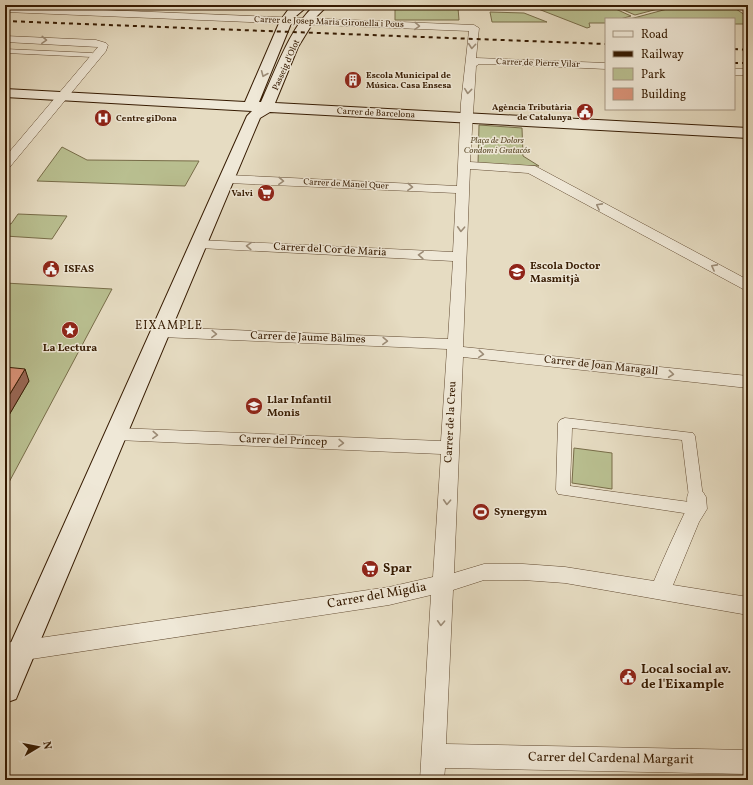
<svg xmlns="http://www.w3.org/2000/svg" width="753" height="785" font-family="Vollkorn,serif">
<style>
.green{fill:#b9bf90;stroke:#786d49}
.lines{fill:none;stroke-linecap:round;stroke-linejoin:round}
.pedestrian-casing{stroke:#624b32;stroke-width:1}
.minor-casing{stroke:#624b32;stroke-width:1}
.secondary-casing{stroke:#361b02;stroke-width:2}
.pedestrian{fill:#efe8d7;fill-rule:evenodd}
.minor{fill:#efe8d7;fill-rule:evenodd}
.secondary{fill:#efe8d7;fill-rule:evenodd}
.rail{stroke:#361b02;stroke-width:2;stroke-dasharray:4 4;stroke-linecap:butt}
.shaded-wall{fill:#996755;stroke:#361b02}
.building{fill:#db9379;stroke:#361b02}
.oneway{stroke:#9c8c77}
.labels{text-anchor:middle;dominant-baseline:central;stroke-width:3;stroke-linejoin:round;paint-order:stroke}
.far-street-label{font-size:9px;fill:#361b02;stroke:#efe8d7}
.far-poi-label{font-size:9px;font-weight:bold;fill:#361b02;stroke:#efe8d7;text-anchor:start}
.far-park-label{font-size:9px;font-style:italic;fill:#5d4c2d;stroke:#efe8d7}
.street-label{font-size:11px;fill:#361b02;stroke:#efe8d7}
.poi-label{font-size:11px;font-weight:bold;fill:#361b02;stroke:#efe8d7;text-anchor:start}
.neighbourhood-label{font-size:12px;letter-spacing:1px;fill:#361b02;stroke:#efe8d7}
.near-poi-label{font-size:13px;font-weight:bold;fill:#361b02;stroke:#efe8d7;text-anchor:start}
.near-street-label{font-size:13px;fill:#361b02;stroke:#efe8d7}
</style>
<rect width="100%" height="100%" fill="#e6dcc2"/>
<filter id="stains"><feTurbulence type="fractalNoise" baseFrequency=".005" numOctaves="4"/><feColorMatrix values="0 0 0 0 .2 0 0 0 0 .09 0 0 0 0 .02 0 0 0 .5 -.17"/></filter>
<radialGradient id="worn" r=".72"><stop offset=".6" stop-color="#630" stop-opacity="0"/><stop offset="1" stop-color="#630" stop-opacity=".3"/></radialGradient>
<g class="green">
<path d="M528,5H607L631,16L620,19H606V23H589L590,27L587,28Z"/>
<path d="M612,5H673L635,15Z"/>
<path d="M682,5H730L748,17V24H734V19H630Z"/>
<path d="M395,8H458L459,20H395Z"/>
<path d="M490,12L524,13L547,22H492Z"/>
<path d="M479,125L522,128L523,156L539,166L478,164Z"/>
<path d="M62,147L87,160L199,161L185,186L37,181Z"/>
<path d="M18,214L67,216L52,239L5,236V223L11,224Z"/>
<path d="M5,283L112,289L7,486H5V422L29,381L5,379Z"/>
<path d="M574,448L612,453V489L572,483Z"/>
</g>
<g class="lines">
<defs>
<g id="pedestrian">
<path d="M5,49L92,53L96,55L92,57L5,53Z"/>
<path d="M565,418L693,433L695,436L703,497L701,501L696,503L691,501L689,497L682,440L572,428L570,486L697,503L702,505L704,509L702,513L697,515L558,494L556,490L558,423L560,420Z"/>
</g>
<g id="minor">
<path d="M5,6L474,25L479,28L476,58L606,63V69L496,64H479L476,66L470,162L535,166L748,280V290L743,289L528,173L470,169L463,347L748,376V388L463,357L454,573L484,564H523L565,567L654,581C664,557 675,533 686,510C689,504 685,499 689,492L696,490L703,492L706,497L707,509L699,522L673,585L748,597V615L565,583L523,580H484L453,590L446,744L748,750V774L445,768L444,780H420L431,595L389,605L5,663V643L389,587L433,577L441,454L117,440L111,438L108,434L111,430L117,428L441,441L447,349L161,337L155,335L153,332L155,329L161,327L448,339L453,261L199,248L194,247L192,244L194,241L199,240L453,252L456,193L228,183L224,182L222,179L224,176L228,175L457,186L461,103L469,31L5,12Z"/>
<path d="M5,36L96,40L106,43L108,45L106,51L9,168L5,169V157L98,47L5,42Z"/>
<rect x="734" y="69" width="14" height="6"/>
</g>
<path id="secondary" d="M295,5H309L296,16L292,21L259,102H261C275,72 290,27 315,5H328L317,16L298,47L275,103L748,128V138L270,112L260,118L20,689L16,699L5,703V656L247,116L252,111L5,97V89L245,102L280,21L288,10Z"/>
</defs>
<use href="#pedestrian" class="pedestrian-casing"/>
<use href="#minor" class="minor-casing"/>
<use href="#secondary" class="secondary-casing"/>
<use href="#pedestrian" class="pedestrian"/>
<use href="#minor" class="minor"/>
<use href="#secondary" class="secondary"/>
<g class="rail">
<path d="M5,21L606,44"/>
<path d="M734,49L748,50"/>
<path d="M734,63H748"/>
</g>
</g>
<path class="shaded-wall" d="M25,369L29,381L5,422V402Z"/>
<path class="building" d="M5,367L25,369L5,402Z"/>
<defs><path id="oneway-chevron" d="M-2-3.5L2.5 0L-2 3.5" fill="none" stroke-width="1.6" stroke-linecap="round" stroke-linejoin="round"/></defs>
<g class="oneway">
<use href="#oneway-chevron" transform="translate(417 26) rotate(2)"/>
<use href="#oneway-chevron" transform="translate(44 40) rotate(3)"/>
<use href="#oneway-chevron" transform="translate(472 46) rotate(95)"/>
<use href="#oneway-chevron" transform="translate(264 74) rotate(113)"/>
<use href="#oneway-chevron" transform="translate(468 91) rotate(96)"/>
<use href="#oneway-chevron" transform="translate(281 181) rotate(3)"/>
<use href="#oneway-chevron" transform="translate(410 187) rotate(3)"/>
<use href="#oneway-chevron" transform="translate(599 206) rotate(-152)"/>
<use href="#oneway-chevron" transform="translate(461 229) rotate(93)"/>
<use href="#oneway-chevron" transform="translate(249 246) rotate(-177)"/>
<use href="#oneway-chevron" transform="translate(421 255) rotate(-177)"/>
<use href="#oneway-chevron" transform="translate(714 267) rotate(-152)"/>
<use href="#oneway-chevron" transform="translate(214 334) rotate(2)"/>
<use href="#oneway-chevron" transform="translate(385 341) rotate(2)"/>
<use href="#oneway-chevron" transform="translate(481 354) rotate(5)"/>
<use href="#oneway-chevron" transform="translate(671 374) rotate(6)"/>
<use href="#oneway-chevron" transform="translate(155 435) rotate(3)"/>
<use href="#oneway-chevron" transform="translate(341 443) rotate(2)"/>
<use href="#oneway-chevron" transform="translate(447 502) rotate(93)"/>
<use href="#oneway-chevron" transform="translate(441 623) rotate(93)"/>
</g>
<defs>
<symbol id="building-disc" viewBox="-11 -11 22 22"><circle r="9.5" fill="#8f2418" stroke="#efe8d7"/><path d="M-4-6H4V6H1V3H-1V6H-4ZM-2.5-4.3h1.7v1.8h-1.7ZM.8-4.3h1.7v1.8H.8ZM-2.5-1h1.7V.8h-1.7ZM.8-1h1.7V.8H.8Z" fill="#fff"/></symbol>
<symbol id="civic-disc" viewBox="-11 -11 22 22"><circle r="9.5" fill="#8f2418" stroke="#efe8d7"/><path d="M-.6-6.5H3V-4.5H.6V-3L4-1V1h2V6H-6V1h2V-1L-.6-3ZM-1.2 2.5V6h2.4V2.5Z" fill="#fff"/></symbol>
<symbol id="hospital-disc" viewBox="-11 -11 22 22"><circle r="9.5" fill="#8f2418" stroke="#efe8d7"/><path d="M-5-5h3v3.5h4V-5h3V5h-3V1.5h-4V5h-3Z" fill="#fff"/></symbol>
<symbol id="supermarket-disc" viewBox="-11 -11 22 22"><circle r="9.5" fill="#8f2418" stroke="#efe8d7"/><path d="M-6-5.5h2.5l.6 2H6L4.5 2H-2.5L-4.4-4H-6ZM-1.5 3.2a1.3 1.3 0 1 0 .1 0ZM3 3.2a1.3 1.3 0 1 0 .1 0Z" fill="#fff"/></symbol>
<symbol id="school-disc" viewBox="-11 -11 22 22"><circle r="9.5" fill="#8f2418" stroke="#efe8d7"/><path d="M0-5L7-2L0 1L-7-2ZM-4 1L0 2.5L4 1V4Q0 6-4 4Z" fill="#fff"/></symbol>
<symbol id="sight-disc" viewBox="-11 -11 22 22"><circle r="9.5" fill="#8f2418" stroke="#efe8d7"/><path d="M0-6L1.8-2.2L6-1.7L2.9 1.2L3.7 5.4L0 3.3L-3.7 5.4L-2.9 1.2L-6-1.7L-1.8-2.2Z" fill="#fff"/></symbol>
<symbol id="stadium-disc" viewBox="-11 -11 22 22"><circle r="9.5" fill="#8f2418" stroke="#efe8d7"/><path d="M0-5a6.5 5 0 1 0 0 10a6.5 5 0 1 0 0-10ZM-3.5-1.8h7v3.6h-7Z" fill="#fff"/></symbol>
</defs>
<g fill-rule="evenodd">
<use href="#building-disc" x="343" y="70" width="20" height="20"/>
<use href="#civic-disc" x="575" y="102" width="20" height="20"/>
<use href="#hospital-disc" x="93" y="108" width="20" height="20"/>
<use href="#supermarket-disc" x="256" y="183" width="20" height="20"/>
<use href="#civic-disc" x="41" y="259" width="20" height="20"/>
<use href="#school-disc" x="507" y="262" width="20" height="20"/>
<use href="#sight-disc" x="60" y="320" width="20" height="20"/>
<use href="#school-disc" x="244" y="396" width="20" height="20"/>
<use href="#stadium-disc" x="471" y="502" width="20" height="20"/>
<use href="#supermarket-disc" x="360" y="559" width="20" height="20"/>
<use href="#civic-disc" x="618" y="667" width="20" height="20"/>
</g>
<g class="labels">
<g class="far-street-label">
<text transform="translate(329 22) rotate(2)">Carrer de Josep Maria Gironella i Pous</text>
<text transform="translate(538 63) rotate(2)">Carrer de Pierre Vilar</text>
<text transform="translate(286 65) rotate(-66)">Passeig d'Olot</text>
<text transform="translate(376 113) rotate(3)">Carrer de Barcelona</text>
<text transform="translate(346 184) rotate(3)">Carrer de Manel Quer</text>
</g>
<g class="far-poi-label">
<text x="366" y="75">Escola Municipal de<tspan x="366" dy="10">Música. Casa Ensesa</tspan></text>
<text x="572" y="107" text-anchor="end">Agència Tributària<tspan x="572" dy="10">de Catalunya</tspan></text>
<text x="116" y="118">Centre giDona</text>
<text x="253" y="193" text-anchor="end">Valvi</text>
</g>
<g class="far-park-label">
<text x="497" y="140">Plaça de Dolors<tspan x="497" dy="10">Condom i Gratacós</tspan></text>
</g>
<g class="street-label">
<text transform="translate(330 250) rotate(3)">Carrer del Cor de Maria</text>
<text transform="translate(308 338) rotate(2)">Carrer de Jaume Balmes</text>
<text transform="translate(601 366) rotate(6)">Carrer de Joan Maragall</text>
<text transform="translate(451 422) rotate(-87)">Carrer de la Creu</text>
<text transform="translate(283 441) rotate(2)">Carrer del Príncep</text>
</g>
<g class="poi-label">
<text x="530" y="266">Escola Doctor<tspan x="530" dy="13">Masmitjà</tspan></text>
<text x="64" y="269">ISFAS</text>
<text x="70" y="348" text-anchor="middle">La Lectura</text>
<text x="267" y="400">Llar Infantil<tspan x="267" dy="13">Monis</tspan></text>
<text x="494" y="512">Synergym</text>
</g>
<g class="neighbourhood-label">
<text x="169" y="326">EIXAMPLE</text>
</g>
<g class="near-poi-label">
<text x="383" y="569">Spar</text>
<text x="641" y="670">Local social av.<tspan x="641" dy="15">de l'Eixample</tspan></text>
</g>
<g class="near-street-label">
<text transform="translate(377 596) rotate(-10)">Carrer del Migdia</text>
<text transform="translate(611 759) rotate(1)">Carrer del Cardenal Margarit</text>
</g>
</g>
<rect width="753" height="785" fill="none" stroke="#e6dcc2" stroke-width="20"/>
<rect x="6" y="6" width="741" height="773" fill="none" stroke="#361b02" stroke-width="2"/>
<rect x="10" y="10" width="733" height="765" fill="none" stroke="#361b02"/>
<rect x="605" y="18" width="130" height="92" fill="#efe8d7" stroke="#a59682"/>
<rect x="613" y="31" width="20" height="6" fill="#efe8d7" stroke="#a59682"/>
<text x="641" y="38" font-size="12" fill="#361b02">Road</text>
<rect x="613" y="51" width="20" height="6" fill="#361b02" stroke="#a59682"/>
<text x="641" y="58" font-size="12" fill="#361b02">Railway</text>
<rect x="613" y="68" width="20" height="12" fill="#b9bf90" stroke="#a59682"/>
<text x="641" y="78" font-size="12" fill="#361b02">Park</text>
<rect x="613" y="88" width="20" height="12" fill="#db9379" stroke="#a59682"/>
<text x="641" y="98" font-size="12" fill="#361b02">Building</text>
<g transform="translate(38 747) rotate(80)" stroke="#efe8d7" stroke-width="3" paint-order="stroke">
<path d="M0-3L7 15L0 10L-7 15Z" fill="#361b02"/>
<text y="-6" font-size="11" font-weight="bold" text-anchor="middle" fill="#361b02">N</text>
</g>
<rect width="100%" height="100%" filter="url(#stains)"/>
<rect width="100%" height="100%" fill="url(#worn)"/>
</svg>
